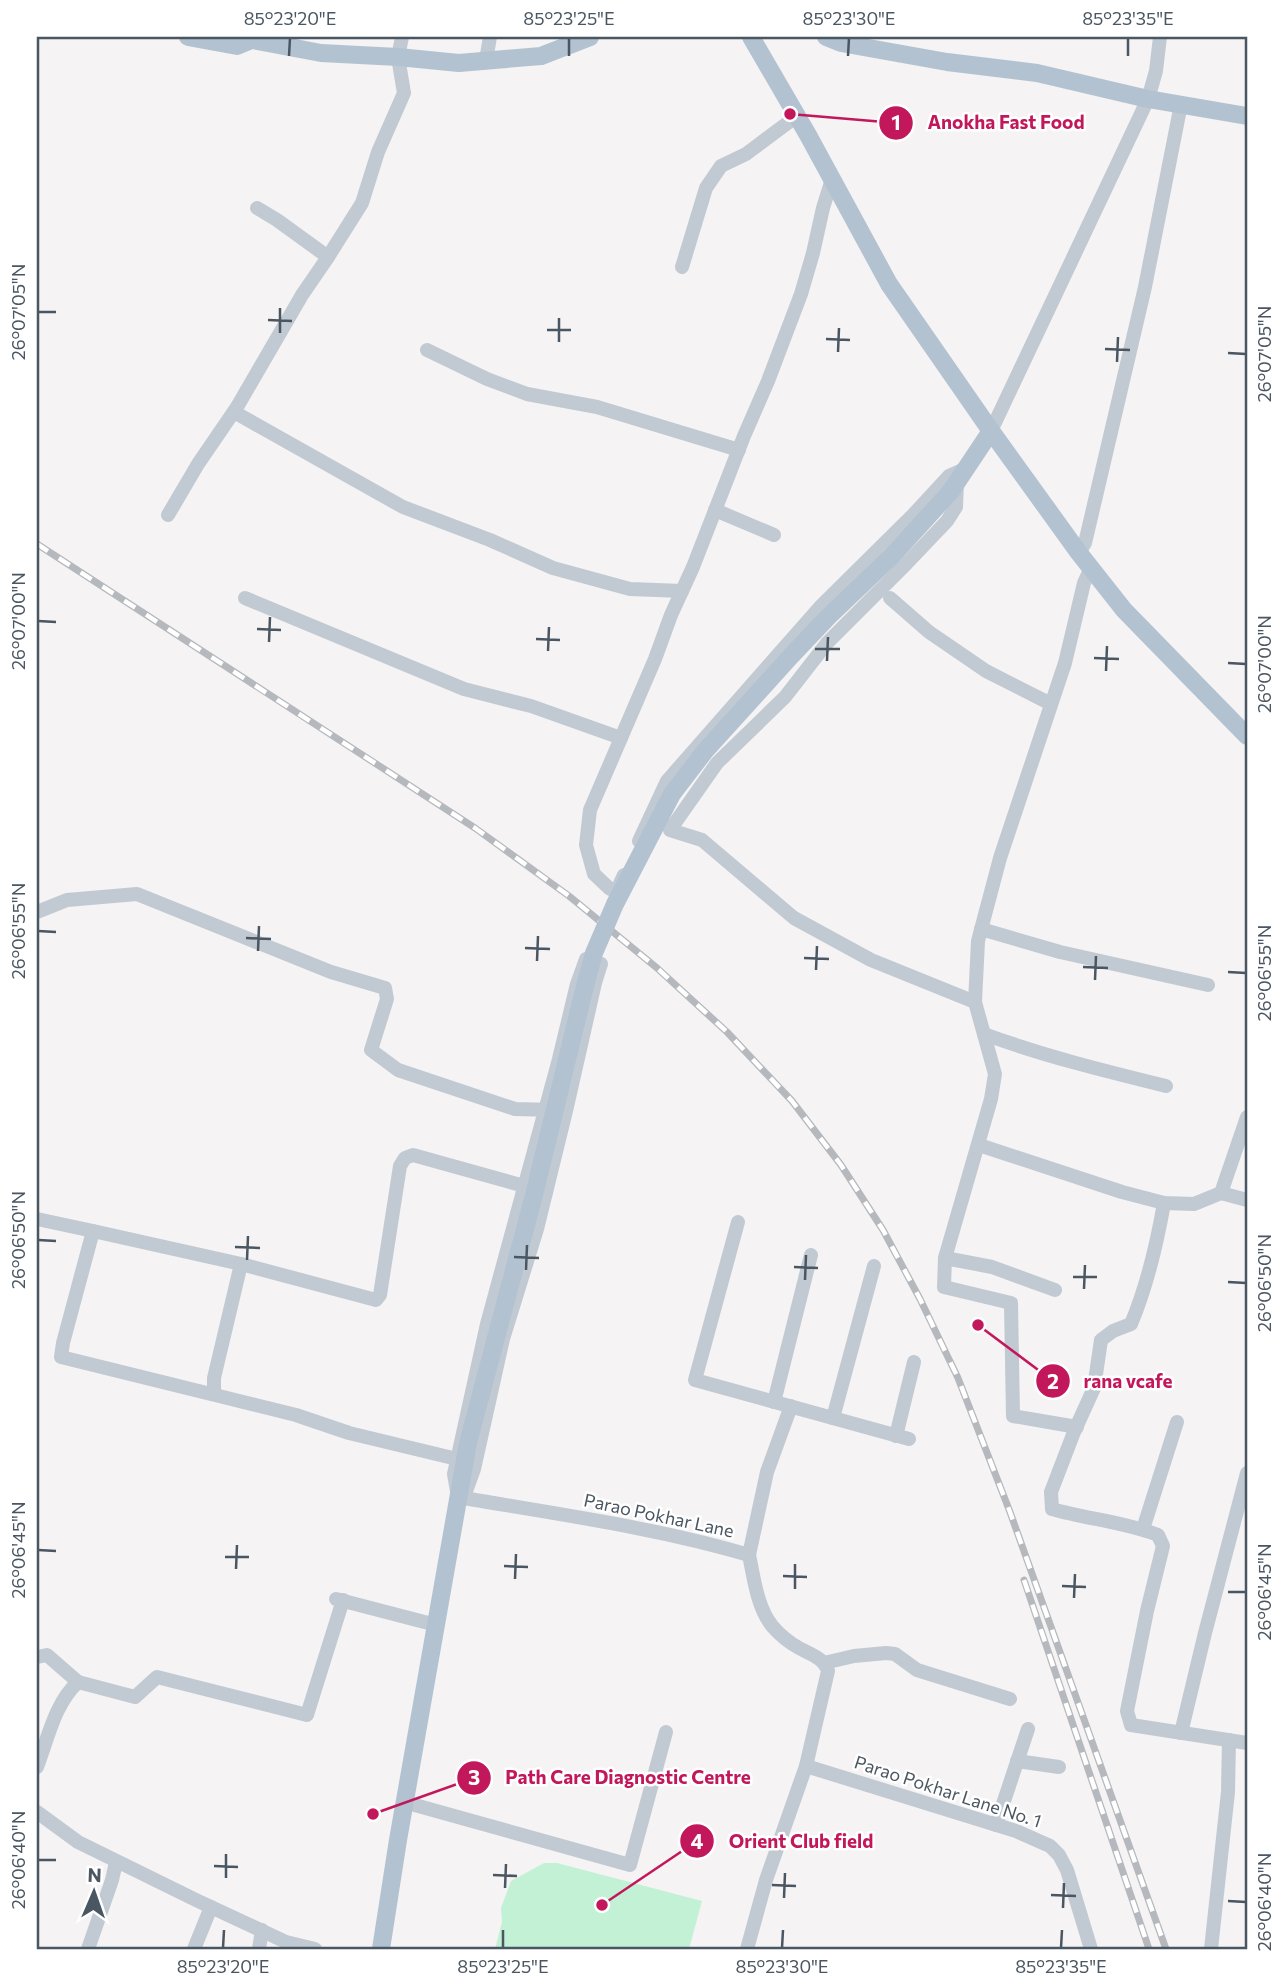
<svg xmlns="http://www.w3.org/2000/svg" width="1284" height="1986" font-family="Commissioner,sans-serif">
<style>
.green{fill:#c3f1d5}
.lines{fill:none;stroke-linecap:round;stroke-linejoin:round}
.minor{stroke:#c1cad2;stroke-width:14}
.major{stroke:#b3c2d1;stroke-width:18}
.rail-casing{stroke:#b5b8bd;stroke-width:7}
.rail{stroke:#fff;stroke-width:4.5;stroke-dasharray:13;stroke-linecap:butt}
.major-bridge{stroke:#b3c2d1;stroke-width:18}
.ticks{fill:none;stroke:#4a5661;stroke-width:2.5}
.labels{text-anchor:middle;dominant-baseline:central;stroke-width:5;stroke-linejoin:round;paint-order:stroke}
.street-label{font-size:18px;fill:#4a5661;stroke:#fff}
.leader{fill:none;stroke:#c2185b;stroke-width:2.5}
.callout-dot{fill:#c2185b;stroke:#fff;stroke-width:2.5}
.mark-label{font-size:21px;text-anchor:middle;font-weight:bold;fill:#fff}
.callout-label{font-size:19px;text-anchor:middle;font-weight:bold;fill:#c2185b;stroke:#fff;stroke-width:5;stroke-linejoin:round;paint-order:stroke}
.neatline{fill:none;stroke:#4a5661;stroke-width:2.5}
.ticks-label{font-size:18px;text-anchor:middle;fill:#4a5661}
</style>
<rect width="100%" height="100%" fill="#f5f3f3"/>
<path class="green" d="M544,1863H557L702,1901L689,1949H495L502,1922L501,1908L511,1881Z"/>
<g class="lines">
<g class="minor">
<path d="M486,60L490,37"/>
<path d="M257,208L277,220L328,257"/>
<path d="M682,267L706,188L721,166L746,154L797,116"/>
<path d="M427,350L487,379L527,394L597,407L739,450"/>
<path d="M234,412L403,507L490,540L553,568L630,589L682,591"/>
<path d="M991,431L1148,99L1156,71L1160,37"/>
<path d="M957,482L956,507L947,521L907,563L827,643L785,697L717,763L670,830L702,840L794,918L871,960L975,1002"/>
<path d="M715,510L774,535"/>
<path d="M168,515L198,464L237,407L302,295L328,257L362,203L378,152L404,93L398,57L402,37"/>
<path d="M1079,553L1085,543L1145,287L1181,104"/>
<path d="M245,598L464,689L531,706L621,738"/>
<path d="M890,598L929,632L986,671L1051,704"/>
<path d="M639,841L667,781L820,607L913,515L949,476L965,469"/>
<path d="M624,875L619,886L615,890L610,889L594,874L586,845L590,810L655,659L671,615L693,567L744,436L768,381L801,294L813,253L823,208L832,179"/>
<path d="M37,912L67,900L137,894L331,972L385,988L387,999L371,1050L398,1070L515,1109L554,1110"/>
<path d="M981,929L1060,952L1208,985"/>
<path d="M586,959L601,964L595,983L566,1111L537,1229L503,1339L474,1469L466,1491L458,1497L454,1474L487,1324L559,1059L577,984Z"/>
<path d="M984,1034C1044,1056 1105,1071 1166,1086"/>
<path d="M979,1145L1122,1192L1164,1203L1194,1204L1221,1193L1247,1117"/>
<path d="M1221,1193L1247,1200"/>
<path d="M1164,1203C1157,1243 1147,1286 1131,1324L1113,1331L1101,1340L1094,1388L1074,1432L1051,1492L1052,1509C1087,1519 1124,1522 1158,1535L1163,1546L1147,1611L1127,1711L1131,1725L1247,1743"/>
<path d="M37,1219L93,1231"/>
<path d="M738,1222L695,1380L909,1439"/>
<path d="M945,1258L992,1267L1055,1290"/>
<path d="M214,1394V1378L241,1264"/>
<path d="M774,1402L811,1255"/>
<path d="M833,1418L874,1266"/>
<path d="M1077,1427L1013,1416L1011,1303L944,1287L945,1258L991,1099L995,1074L975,1002L978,941L1000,858L1065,663L1084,583L1091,568"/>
<path d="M896,1436L914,1362"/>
<path d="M457,1459L349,1433L296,1415L61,1357L63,1343L93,1231L241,1264L376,1300L380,1295L400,1166L405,1158L413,1155L546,1192"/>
<path d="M458,1497C556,1514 654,1527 749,1555C754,1578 757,1608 773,1627C780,1635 790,1643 799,1648C810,1654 824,1658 828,1671L806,1766L766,1880L747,1949"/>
<path d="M1143,1529L1177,1422"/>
<path d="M749,1555L767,1472L791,1406"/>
<path d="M336,1599L436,1625"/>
<path d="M37,1657L47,1655L78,1682"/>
<path d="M824,1663L854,1656L886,1653L895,1654L917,1670L1010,1699"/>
<path d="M1181,1733L1205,1633L1247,1473"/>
<path d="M1017,1761L1059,1767"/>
<path d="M806,1766L1016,1831L1050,1846L1059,1855L1067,1870L1091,1949"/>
<path d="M37,1767C48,1738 55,1703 78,1682L135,1697L157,1677L307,1715L343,1600"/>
<path d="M404,1802L630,1865L666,1732"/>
<path d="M37,1812L78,1842L198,1901L286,1942L315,1949"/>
<path d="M996,1825L1028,1729"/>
<path d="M88,1949L112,1880L116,1862"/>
<path d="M194,1949L211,1907"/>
<path d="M259,1949L262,1930"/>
<path d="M1211,1949L1228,1792L1229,1740"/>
</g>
<g class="major">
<path d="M188,37L237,46L249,41"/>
<path d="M237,37L321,53L398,57L459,63L541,56L590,37"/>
<path d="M751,37L808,135L889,284L991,431L1079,553L1124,610L1247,736"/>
<path d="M826,37L841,43L947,62L1037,73L1148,99L1247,116"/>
<path d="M951,491L991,431"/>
<path d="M381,1949L398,1840L462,1477"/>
</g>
<defs>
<g id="rail">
<path d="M37,544L475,828L569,896L657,968L727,1032L792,1101L841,1165L883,1230L920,1299L958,1378L1010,1512L1166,1949"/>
<path d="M1024,1580L1149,1949"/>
</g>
</defs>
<use href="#rail" class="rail-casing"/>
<use href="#rail" class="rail"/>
<path class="major-bridge" d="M462,1477L468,1443L534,1195L585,986L594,953L615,904L672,794L705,751L791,656L829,616L892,556L951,491"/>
</g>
<path class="ticks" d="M289,56L290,38M569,56V38M848,56L849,38M1128,56V38M38,312H56M268,320L292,321M547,330H571M280,333V308M826,339L850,340M559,342V318M1105,349L1130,350M838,352L839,328M1228,353L1246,354M1117,362L1118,337M38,621L56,622M257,629L281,630M536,639L560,640M269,642L270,617M815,649H840M548,651L549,627M1094,658L1119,659M827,661L828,637M1228,663L1246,664M1106,671L1107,646M38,931L56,932M246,938L271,939M525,948L550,949M258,951L259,926M804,958L829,959M537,961L538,936M1083,967L1108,968M816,970L817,946M1228,972L1246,973M1095,980L1096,956M38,1240L56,1241M235,1247L260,1248M514,1257L539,1258M247,1260L248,1236M794,1267L818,1268M526,1270L527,1245M1073,1277H1097M805,1280L806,1255M1228,1282L1246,1283M1084,1289L1085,1265M38,1550L56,1551M225,1557H249M504,1566L528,1567M236,1569L237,1545M783,1576L807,1577M515,1579L516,1554M1062,1586L1086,1587M795,1589V1564M1228,1592H1246M1074,1598L1075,1574M38,1860H56M214,1866L238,1867M493,1875L517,1876M226,1878V1854M772,1885L796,1886M505,1888L506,1864M1051,1895L1076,1896M784,1898L785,1873M1228,1901L1246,1902M1063,1908L1064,1883M223,1948L224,1930M503,1948V1930M782,1948L783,1930M1061,1948L1062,1930"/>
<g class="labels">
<g class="street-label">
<text transform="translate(659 1515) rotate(12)">Parao Pokhar Lane</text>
<text transform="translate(948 1791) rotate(18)">Parao Pokhar Lane No. 1</text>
</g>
</g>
<path class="leader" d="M790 114L896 123M978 1325L1053 1381M373 1814L474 1778M602 1905L697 1841"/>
<g class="callout-dot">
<circle cx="790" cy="114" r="7"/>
<circle cx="978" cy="1325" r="7"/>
<circle cx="373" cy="1814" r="7"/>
<circle cx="602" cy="1905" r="7"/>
<circle cx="896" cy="123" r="18"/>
<circle cx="1053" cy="1381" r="18"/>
<circle cx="474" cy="1778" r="18"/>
<circle cx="697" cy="1841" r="18"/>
</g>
<g class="mark-label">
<text x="896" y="130">1</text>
<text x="1053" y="1389">2</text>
<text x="474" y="1785">3</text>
<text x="697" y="1849">4</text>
</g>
<g class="callout-label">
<text x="1006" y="129">Anokha Fast Food</text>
<text x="1128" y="1388">rana vcafe</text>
<text x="628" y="1784">Path Care Diagnostic Centre</text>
<text x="801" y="1848">Orient Club field</text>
</g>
<rect width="1284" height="1986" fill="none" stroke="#ffffff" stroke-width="77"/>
<g transform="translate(94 1892) rotate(2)" stroke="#ffffff" stroke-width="5" paint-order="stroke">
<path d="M0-5L12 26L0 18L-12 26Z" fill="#4a5661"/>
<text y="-10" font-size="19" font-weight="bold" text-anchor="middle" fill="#4a5661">N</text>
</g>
<rect x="38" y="38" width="1208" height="1910" class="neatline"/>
<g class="ticks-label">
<text x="290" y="25">85°23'20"E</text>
<text x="569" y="25">85°23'25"E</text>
<text x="849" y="25">85°23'30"E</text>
<text x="1128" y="25">85°23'35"E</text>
<text transform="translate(19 312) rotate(-90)" y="6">26°07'05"N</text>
<text transform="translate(1265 354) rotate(-90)" y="6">26°07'05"N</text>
<text transform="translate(19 621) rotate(-90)" y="6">26°07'00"N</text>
<text transform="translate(1265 664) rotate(-90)" y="6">26°07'00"N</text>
<text transform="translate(19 931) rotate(-90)" y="6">26°06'55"N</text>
<text transform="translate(1265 973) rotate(-90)" y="6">26°06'55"N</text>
<text transform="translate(19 1240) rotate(-90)" y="6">26°06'50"N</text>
<text transform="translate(1265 1283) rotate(-90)" y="6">26°06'50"N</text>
<text transform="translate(19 1550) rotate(-90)" y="6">26°06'45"N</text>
<text transform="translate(1265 1592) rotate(-90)" y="6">26°06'45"N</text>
<text transform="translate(19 1860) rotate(-90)" y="6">26°06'40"N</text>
<text transform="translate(1265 1902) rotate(-90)" y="6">26°06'40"N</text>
<text x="223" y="1973">85°23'20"E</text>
<text x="503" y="1973">85°23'25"E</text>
<text x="782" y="1973">85°23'30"E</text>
<text x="1061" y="1973">85°23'35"E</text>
</g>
</svg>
